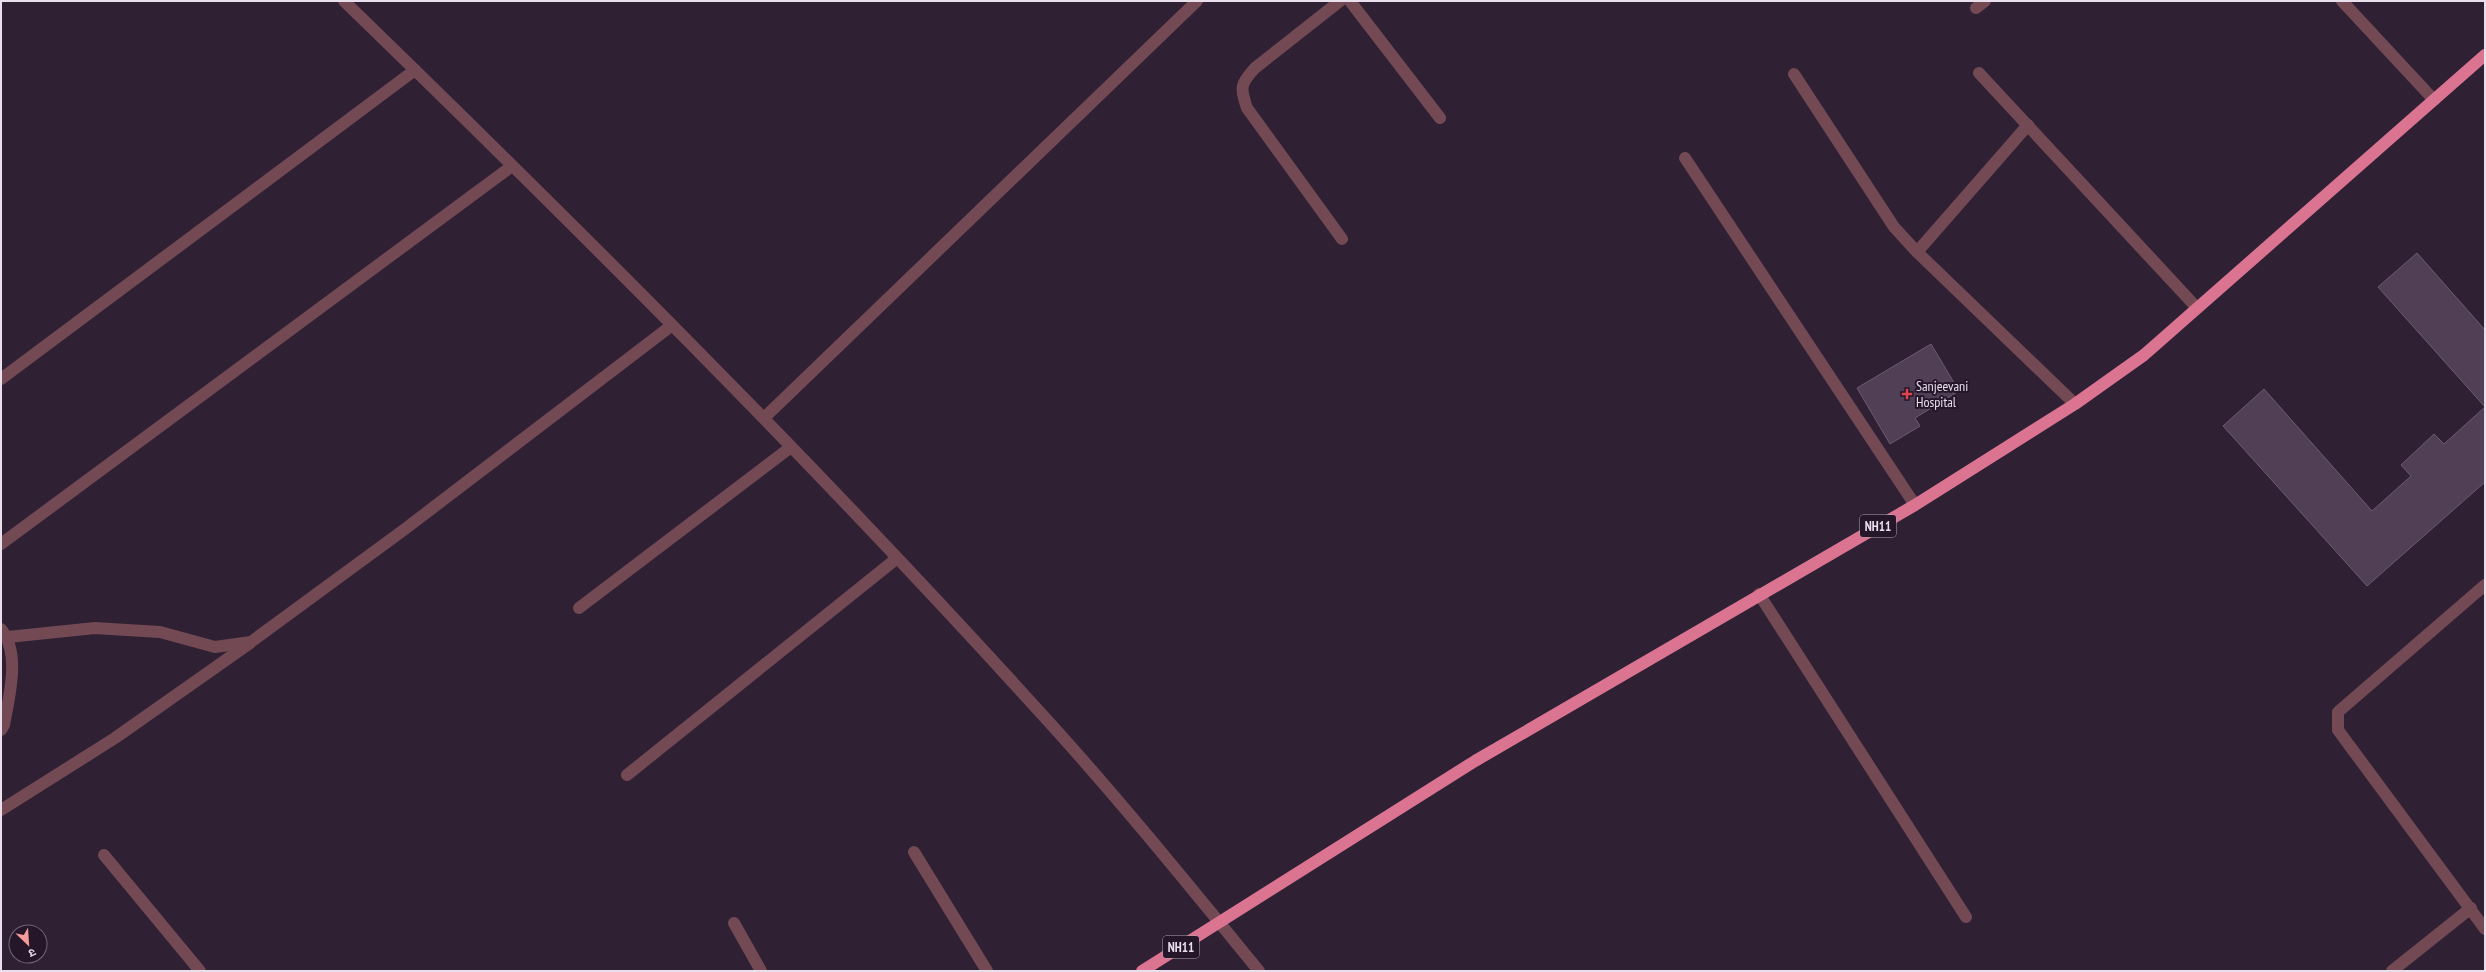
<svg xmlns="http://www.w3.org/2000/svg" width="2486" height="972" font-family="'PT Sans Narrow','Noto Sans Devanagari',sans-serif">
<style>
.building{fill:#503f55;stroke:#6c5b72}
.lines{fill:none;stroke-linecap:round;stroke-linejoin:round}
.minor{stroke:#734954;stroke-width:12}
.highway{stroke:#da7491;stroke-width:12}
.health-dot{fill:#e0444e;stroke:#25162a;stroke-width:1.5}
.labels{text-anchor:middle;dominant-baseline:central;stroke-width:4;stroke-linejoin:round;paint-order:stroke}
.shield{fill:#25162a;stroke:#aea3b2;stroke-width:1}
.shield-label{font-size:13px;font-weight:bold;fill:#e9dfed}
.poi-label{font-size:14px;fill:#e9dfed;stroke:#25162a;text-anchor:start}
</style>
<rect width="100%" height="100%" fill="#2f2034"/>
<g class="building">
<path d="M2417,253L2485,330V407L2378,287Z"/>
<path d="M1931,344L1959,391L1915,418L1920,426L1890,444L1857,388Z"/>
<path d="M2264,389L2372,511L2411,476L2401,465L2434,434L2444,444L2485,407V482L2367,586L2223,426Z"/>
</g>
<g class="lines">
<g class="minor">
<path d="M344,1C581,231 816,465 1038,710C1115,794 1187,883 1259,971"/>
<path d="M1340,1L1255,68C1240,84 1240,88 1247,108L1342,239"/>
<path d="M1350,1L1440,118"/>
<path d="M2342,1L2434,100"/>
<path d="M1976,8L1985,1"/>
<path d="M1979,73L2197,308"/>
<path d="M1794,74L1894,227L1917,252L2075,404"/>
<path d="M1685,158L1915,505"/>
<path d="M1917,252L2028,125"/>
<path d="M1,379L415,70"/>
<path d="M764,418L1197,1"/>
<path d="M1,544L512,166"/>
<path d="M2485,585L2338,712V730L2485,929"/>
<path d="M1759,594L1966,917"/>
<path d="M579,608L791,447"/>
<path d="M1,629C21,653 9,697 4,725L1,730"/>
<path d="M8,637L95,628L160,632L215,647L251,642L405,529L671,326"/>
<path d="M627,775L896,559"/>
<path d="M1,810L115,738L250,643"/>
<path d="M914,852L987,971"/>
<path d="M104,855L200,971"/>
<path d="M734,923L761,971"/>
<path d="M2392,971L2471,908"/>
</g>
<path class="highway" d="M1142,971L1475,761L1915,505L2075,404L2144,355L2485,55"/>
</g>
<path class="health-dot" d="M1905 388h4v4h4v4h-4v4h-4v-4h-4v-4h4z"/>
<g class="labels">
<g class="shield">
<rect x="1860" y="515" width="36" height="22" rx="3"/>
<rect x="1163" y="936" width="36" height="22" rx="3"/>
</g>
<g class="shield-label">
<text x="1878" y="526">NH11</text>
<text x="1181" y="947">NH11</text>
</g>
<g class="poi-label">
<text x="1916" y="386">Sanjeevani<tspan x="1916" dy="16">Hospital</tspan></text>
</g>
</g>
<rect width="2486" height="972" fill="none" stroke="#e9dfed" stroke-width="4"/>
<g transform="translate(28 944) rotate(155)"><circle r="19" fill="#25162a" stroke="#736678"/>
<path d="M0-3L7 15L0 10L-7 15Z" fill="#f59b99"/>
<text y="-6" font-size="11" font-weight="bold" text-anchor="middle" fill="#e9dfed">उ</text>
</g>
</svg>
